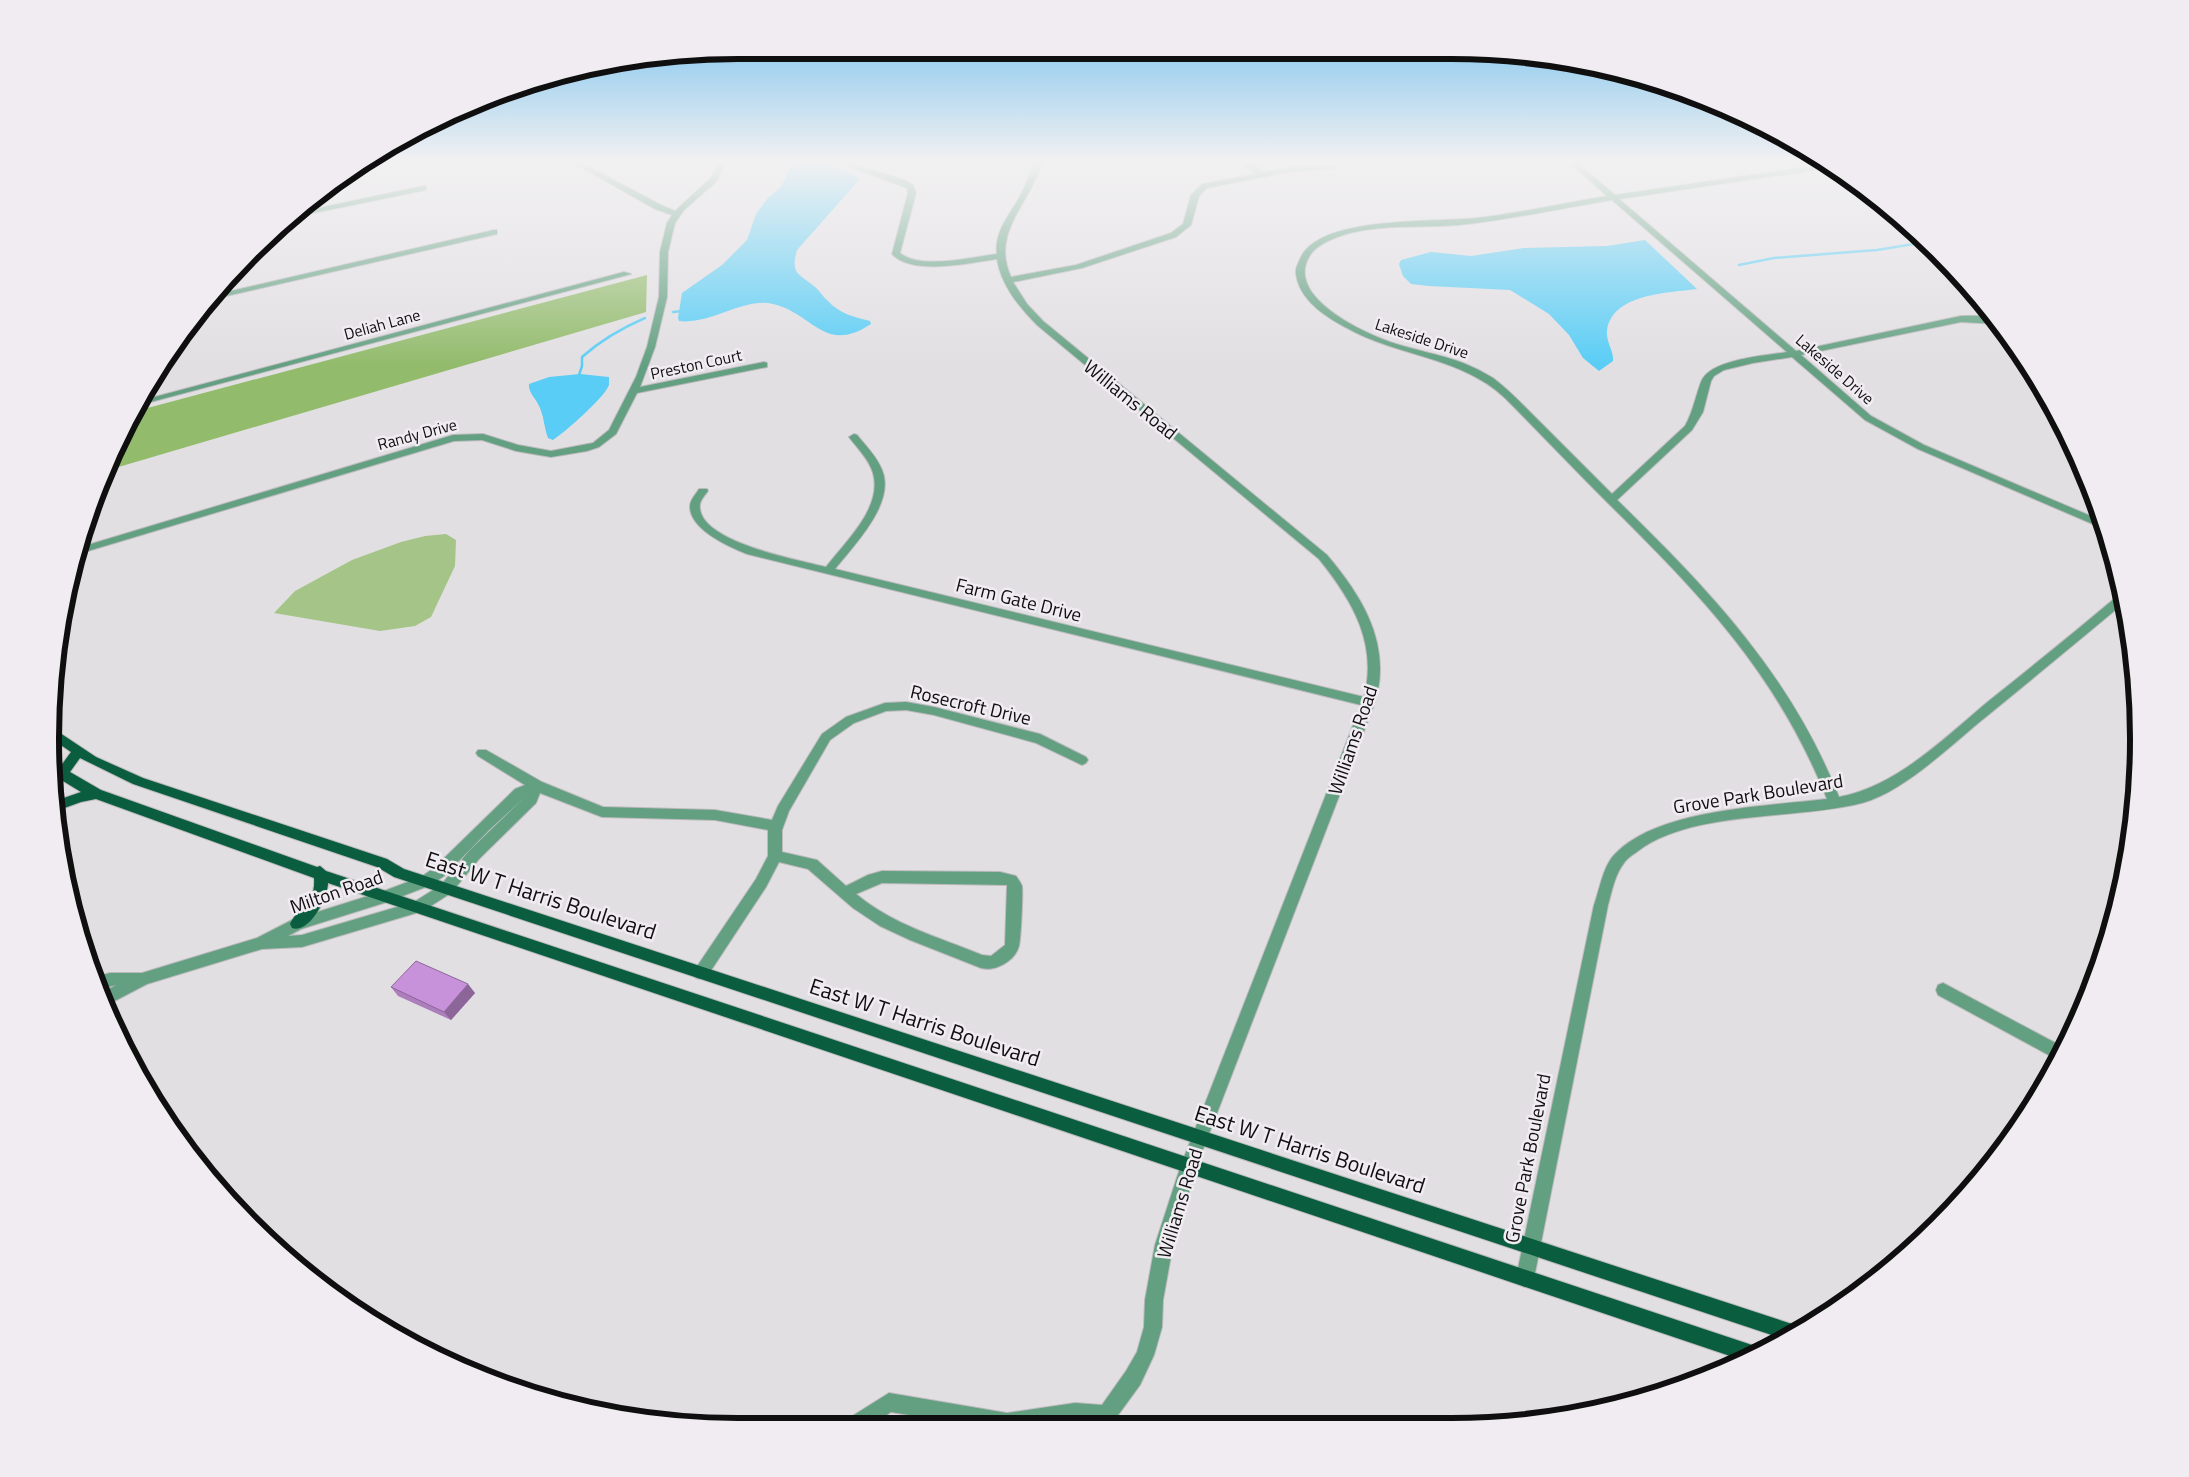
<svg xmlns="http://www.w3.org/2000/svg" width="2189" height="1477" font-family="'Titillium Web',sans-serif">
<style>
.green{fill:#a4c587}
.forest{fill:#92bb6b}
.water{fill:#59cdf5}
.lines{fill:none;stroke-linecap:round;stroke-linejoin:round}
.stream{stroke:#59cdf5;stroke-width:2.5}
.minor-casing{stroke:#bcbabd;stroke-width:2}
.major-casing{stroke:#bcbabd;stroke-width:2}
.minor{fill:#62a081;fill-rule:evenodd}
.major{fill:#0a5e3f;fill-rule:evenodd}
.wall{fill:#ac7ebb}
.shaded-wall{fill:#8c6699}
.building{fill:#c892da;stroke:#8c6699}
.labels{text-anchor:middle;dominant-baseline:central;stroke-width:5;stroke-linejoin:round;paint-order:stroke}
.far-street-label{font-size:16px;fill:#100f10;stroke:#f0ecf1}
.street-label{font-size:19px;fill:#100f10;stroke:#f0ecf1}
.near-street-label{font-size:22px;fill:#100f10;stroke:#f0ecf1}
.rim{fill:none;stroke:#100f10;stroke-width:6}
</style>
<rect width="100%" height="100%" fill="#e2dfe3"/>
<path class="green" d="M446,534L456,540L455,566L431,617L415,626L380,631L274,613L295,591L352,560L401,542L425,536Z"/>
<path class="forest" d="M647,275L646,312L105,471L140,410Z"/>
<g class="water">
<path d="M801,160H814L854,175L860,179L797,250C790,275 799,273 815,287C820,291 823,297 828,301C840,314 854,317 870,321L871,324C824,355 813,313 773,304C744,297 711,325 679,321L678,318L682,293L722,265L747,240L756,214L768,198L781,187L790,168Z"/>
<path d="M1645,240L1697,289C1669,293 1612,293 1607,331C1606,342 1614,351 1613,361L1599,371L1583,358L1569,335L1549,314L1510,290L1429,286L1411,284L1403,276L1399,264L1401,260L1431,252L1471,256L1524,248L1607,246Z"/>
<path d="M580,374L609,377C609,380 609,382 609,385C605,397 564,433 553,440L548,438C544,427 544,416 539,406C536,398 528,393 529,384L549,377Z"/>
</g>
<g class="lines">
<g class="stream">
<path d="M1739,265L1774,258L1877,250L1926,242"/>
<path d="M673,312L683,311"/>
<path d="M578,378L582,366V357C601,340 622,328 645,318"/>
</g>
<defs>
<g id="minor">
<path d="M568,160H576L661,205L675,211L711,178L720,160H726L717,181L684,210L675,223L668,252L667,297L655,347L640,387L764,362L767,363V367L637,393L616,434L599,447L587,451L551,457L516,451L482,440L454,441L78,554L81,547L453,435L483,434L518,445L551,451L593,443L609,430L636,377L647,347L659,297L660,252L667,223L672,215L655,209Z"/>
<path d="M831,160H841L907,181L913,185L916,193L900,253C920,270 972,257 997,254C994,231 1010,215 1020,196C1026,185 1031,172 1036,160H1043C1032,202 990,231 1011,277L1076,265L1171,233L1183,224L1191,195L1202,184L1256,174L1245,166V162H1251L1264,172L1293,167L1331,165L1335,167L1331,169L1293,171L1207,188L1199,196L1191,225L1176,237L1082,268L1013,282L1027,304L1043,321L1327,555C1359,593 1388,637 1378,690C1375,705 1368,720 1363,734L1197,1165L1173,1245L1163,1300L1162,1327L1154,1355L1140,1385L1113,1422L1106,1424L1075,1421L1037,1427H981L891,1412L869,1427H844L846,1420L889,1393L1007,1413L1075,1403L1102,1405L1126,1371L1137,1352L1144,1327L1145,1300L1155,1245L1181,1165L1361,705L747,554C729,547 689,529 690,506C690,500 696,494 699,489H707L708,491C705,495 701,499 700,504C695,542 800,560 826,567C845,542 883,508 873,473C869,459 857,448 849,437L854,434L857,435C866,446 877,457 882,470C896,503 854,545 835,569L1364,697C1378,643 1352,600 1319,559L1037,325C1019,307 1001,285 997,259C970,263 912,276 892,254L908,193L907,188Z"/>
<path d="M1567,160H1574L1615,195L1825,164L1830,168L1619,199L1796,351L1961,316C1974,316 1988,314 1997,324L1961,322L1801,355L1871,416L1924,445L2100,520L2102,528L1918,449L1865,420L1792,357L1753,363L1724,370L1714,376L1711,381L1703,412L1692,430L1617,500C1710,591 1790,674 1839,797C1898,786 1945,737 1990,700C2034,665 2077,630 2120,594H2123L2125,602C2078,641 2030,681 1982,720C1949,747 1903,792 1862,803C1796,820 1692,810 1638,851C1634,854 1627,858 1624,863C1615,874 1612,891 1608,905L1534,1278L1531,1284L1525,1287L1519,1284L1516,1278L1594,905C1600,889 1603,865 1616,853C1659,809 1768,806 1827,799C1777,673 1700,594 1606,501C1572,467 1539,432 1505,398C1461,356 1397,357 1345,327C1324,316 1299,299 1296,274C1295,268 1298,264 1300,259C1318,215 1436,223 1477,218C1521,213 1564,203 1607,196ZM1612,200L1787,352C1765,356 1710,359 1701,382C1695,398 1693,412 1685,426L1612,494C1587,469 1562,444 1537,419C1523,405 1509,390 1493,378C1483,372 1473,367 1463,363C1439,354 1414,350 1390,342C1362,332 1286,297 1309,257C1316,244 1336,237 1350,233C1386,224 1423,228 1459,225C1510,220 1561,208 1612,200Z"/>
<path d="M423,186H426V190L294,217L300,212Z"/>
<path d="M494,230H497V234L209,300L214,295Z"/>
<path d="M624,272L631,274L143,404L147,399Z"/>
<path d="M906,702L934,707L1040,734L1086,757L1088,760L1086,763L1082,765L1036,743L934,715L906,710L886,711L854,723L830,740L789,811L782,830V852L817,860L846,886L868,875L882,871L1000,872L1016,876C1018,879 1021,883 1022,886C1023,893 1021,939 1019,946C1015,961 995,972 981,968L910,940L880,926L853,908L808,869L779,862L766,887L706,978L701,979L696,978L694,973L696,968L756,879L768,856V830L715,820L602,817L540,793L536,803L479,859L451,893L423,911L302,947L262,949L147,984L107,1005L102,993L116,985L100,989L94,977L110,973H142L257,938L292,920L384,891L421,877L434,868L515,789L525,785L478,756L476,753L478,750H486L542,782L603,807L715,810L772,820L778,806L822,734L846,717L885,703ZM526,796L469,851L441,885L414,902L302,935L288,936L301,929L387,902L431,885L444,876L489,830ZM882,883L1007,885L1005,945L991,956L982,955C938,937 893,925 856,894Z"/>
<path d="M1943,983L2063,1047L2056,1059L1938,995L1936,990L1938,985Z"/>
</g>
<path id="major" d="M54,729L96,757L143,778L387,859L404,869L1792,1324L1799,1329L1781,1338L394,877L377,867L133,784L80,758L70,772L101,790L317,867L320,866L326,871L1752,1345L1758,1348L1760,1350L1742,1360L328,883C328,897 310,934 292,928L290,924C299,905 316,904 314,878L96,799L81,802L59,810L58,800L81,792L63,781L58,785L56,766L60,767L71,752L55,741Z"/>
</defs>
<use href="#minor" class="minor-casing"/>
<use href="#major" class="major-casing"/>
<use href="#minor" class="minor"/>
<use href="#major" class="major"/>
</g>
<path class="wall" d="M391,987L475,993L451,1020L398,996Z"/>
<path class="shaded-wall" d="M468,984L475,993L451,1020L444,1012Z"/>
<path class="building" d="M416,961L468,984L444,1012L391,987Z"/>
<linearGradient id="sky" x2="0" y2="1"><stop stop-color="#6fbeed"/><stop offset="0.44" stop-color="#f2f1f2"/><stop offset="1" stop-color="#f2f1f2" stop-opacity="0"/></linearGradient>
<rect width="2189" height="366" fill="url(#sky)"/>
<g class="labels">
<g class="far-street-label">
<text transform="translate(382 324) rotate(-15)">Deliah Lane</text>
<text transform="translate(1422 338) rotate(18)">Lakeside Drive</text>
<text transform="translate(696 364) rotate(-12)">Preston Court</text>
<text transform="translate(1835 369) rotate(41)">Lakeside Drive</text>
<text transform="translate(417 434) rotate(-15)">Randy Drive</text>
</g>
<g class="street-label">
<text transform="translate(1131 399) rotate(39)">Williams Road</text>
<text transform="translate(1019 599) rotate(14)">Farm Gate Drive</text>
<text transform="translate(971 704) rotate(13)">Rosecroft Drive</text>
<text transform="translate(1352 740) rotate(-71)">Williams Road</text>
<text transform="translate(1758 793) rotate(-9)">Grove Park Boulevard</text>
<text transform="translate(336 891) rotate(-19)">Milton Road</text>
<text transform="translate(1527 1158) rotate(-79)">Grove Park Boulevard</text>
<text transform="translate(1179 1203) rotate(-73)">Williams Road</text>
</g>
<g class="near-street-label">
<text transform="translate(541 895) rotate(18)">East W T Harris Boulevard</text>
<text transform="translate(925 1022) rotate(18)">East W T Harris Boulevard</text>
<text transform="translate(1310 1149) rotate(18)">East W T Harris Boulevard</text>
</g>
</g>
<path d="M0 0H2189V1477H0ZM738 59H1451A679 679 0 0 1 2130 738V739A679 679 0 0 1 1451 1418H738A679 679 0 0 1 59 739V738A679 679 0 0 1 738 59Z" fill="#f0ecf1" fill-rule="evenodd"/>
<path class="rim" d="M738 59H1451A679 679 0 0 1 2130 738V739A679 679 0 0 1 1451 1418H738A679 679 0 0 1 59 739V738A679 679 0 0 1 738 59Z"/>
</svg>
